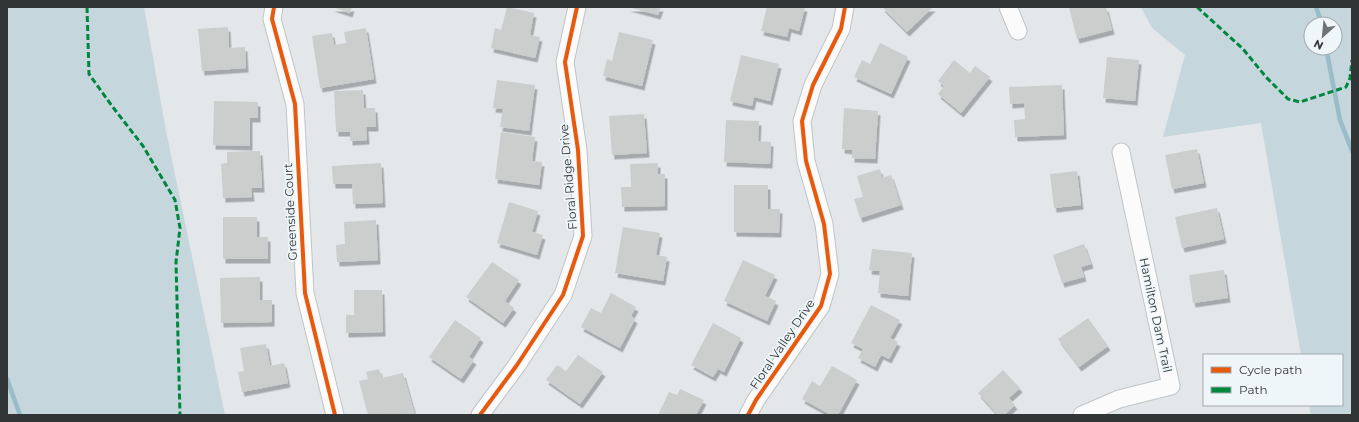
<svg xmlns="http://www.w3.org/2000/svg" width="1359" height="422" font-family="Montserrat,sans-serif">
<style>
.green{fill:#c5d6dd;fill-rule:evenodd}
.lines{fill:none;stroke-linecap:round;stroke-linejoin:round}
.stream{stroke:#98bcc8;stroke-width:4.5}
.building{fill:#cccdcd;filter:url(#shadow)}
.minor-casing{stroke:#c1c4c5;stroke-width:19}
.minor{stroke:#fbfbfc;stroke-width:17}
.quiet{stroke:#00873e;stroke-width:3;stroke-dasharray:6 3;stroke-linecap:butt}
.cycleway-casing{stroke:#eef6f9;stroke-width:6}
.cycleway{stroke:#e8590c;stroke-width:4}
.labels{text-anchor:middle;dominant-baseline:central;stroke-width:3.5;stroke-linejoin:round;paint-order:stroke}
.street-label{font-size:12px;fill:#323536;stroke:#eef6f9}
</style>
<defs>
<filter id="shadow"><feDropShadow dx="2.5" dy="4.5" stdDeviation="0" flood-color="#0004"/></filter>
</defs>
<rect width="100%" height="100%" fill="#e3e7e9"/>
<g class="green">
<path d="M7,7H144L166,131L225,415H7Z"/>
<path d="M1141,7H1352V415H1311L1309,405H1342V355H1301L1261,123L1163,137L1185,55L1152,28ZM1311,24H1335V48H1311Z"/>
</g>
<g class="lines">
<g class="stream">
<path d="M1316,7L1322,24"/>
<path d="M1326,48L1340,120L1352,151"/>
<path d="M7,379L20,415"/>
</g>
</g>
<g class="building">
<path d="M332,7H352L350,13Z"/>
<path d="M507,7L534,13L530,35L540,37L535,58L491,48L495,28L501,30Z"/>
<path d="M628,7H661L658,15Z"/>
<path d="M767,7H805L799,31L789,28L787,37L761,31Z"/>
<path d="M882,7H933L907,32Z"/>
<path d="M1069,7H1106L1112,30L1077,39Z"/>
<path d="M228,27L229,48L245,47L246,68L202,71L198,29Z"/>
<path d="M366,28L374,79L320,88L312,36L332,33L334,45L346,43L344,32Z"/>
<path d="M619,32L653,40L642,86L603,76L607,59L612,61Z"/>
<path d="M880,43L908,57L891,94L854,77L862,60L870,64Z"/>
<path d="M741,55L779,64L770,101L754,97L752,106L730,101Z"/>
<path d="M1107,57L1139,60L1135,101L1103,98Z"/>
<path d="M954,60L970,73L975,66L990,77L961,113L938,94L944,86L938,81Z"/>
<path d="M497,80L535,85L529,131L500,127L503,109L493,108Z"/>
<path d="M1062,85L1064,135L1015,137L1014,120L1025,119L1024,103L1010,104L1009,87Z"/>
<path d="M363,90L364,108H375L376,127H366L367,140L350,141V132H336L334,91Z"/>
<path d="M214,101L258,102V118H250V146L213,145Z"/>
<path d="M844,108L878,111L875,159L852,158V150L842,149Z"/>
<path d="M644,114L647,153L612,155L609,116Z"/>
<path d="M726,120L759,121L758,141L771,142L770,164L724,162Z"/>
<path d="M501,132L535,137L532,161L542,162L539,185L495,179Z"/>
<path d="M1197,149L1204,183L1172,189L1165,155Z"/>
<path d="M260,151L262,188H251L252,197L223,198L221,164L227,163V152Z"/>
<path d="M381,163L383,203L353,204L352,184H333L332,166Z"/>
<path d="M658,163V174H665V206L622,207L621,187H631L630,164Z"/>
<path d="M880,169L882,178L891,175L901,205L860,218L854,199L863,197L857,176Z"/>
<path d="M1077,171L1081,205L1054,208L1050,174Z"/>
<path d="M734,185H768V209H780L779,233L734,232Z"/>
<path d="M509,202L538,211L532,232L543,235L537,255L497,243Z"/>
<path d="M1217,208L1224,239L1182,248L1175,217Z"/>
<path d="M223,217H257V237H268V259H223Z"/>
<path d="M376,220L378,260L337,262L336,245L345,244L344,222Z"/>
<path d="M623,227L660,233L656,255L667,257L663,281L615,273Z"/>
<path d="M1084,244L1091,264L1081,267L1084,277L1062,283L1053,255Z"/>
<path d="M872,249L912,253L908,296L878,293L880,271L869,270Z"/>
<path d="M743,260L775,275L765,296L776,301L767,321L724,301Z"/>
<path d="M492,262L519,280L505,301L514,308L503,323L466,297Z"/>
<path d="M1224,270L1228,298L1193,303L1189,275Z"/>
<path d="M260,277V300H272V322L221,323L220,278Z"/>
<path d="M354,290H382L383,332L346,333V315H354Z"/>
<path d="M611,293L636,307L631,316L635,319L620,348L581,327L591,308L601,313Z"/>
<path d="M871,305L900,320L890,338L898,342L889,359L881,355L875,367L858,358L863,349L851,343Z"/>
<path d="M1088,318L1108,346L1079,367L1058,339Z"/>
<path d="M455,320L481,338L469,357L474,360L461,379L429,357Z"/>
<path d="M713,323L741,338L724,372L718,369L713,377L691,365Z"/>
<path d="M266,344L270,366L284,363L288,383L242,392L238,372L244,371L240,348Z"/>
<path d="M578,355L603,372L580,404L546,380L557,365L566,371Z"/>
<path d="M832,366L857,380L838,415H831L802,399L812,381L820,386Z"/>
<path d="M379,369L382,378L403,373L415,415H393V413L386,415H368L359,381L368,379L366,372Z"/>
<path d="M1003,370L1020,388L1009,398L1015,405L1004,415H998L978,393Z"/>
<path d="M680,389L704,400L696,415H658L669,392L677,395Z"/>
</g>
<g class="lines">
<defs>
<g id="minor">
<path d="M274,7L272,19L295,104L305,293L335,415"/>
<path d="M1008,7L1018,31"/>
<path d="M480,415L517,365L563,295L583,236L578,150L565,62L577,7"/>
<path d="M748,415L756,400L821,306L830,274L824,224L806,161L802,121L813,85L841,29L845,7"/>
<path d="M1082,415L1119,399L1171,386L1121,152"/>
</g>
</defs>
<use href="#minor" class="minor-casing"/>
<use href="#minor" class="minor"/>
<g class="quiet">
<path d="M87,7L89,74L112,106L143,146L175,200L180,228L176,262L180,415"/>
<path d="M1197,7L1243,49L1266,77L1288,99L1300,102L1346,87L1350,78L1352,60"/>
</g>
<defs>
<g id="cycleway">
<path d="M274,7L272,19L295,104L305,293L335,415"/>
<path d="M480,415L517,365L563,295L583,236L578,150L565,62L577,7"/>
<path d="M748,415L756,400L821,306L830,274L824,224L806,161L802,121L813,85L841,29L845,7"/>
</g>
</defs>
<use href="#cycleway" class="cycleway-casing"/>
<use href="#cycleway" class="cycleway"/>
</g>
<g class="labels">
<g class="street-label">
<text transform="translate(568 177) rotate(-95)">Floral Ridge Drive</text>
<text transform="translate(290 212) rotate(-93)">Greenside Court</text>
<text transform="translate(1156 315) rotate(78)">Hamilton Dam Trail</text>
<text transform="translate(782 344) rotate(-56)">Floral Valley Drive</text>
</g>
</g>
<rect width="1359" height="422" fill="none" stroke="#323536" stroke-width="16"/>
<rect x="1203" y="354" width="140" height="52" fill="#eef6f9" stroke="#a3a9ab"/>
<rect x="1211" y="367" width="20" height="6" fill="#e8590c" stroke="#a3a9ab"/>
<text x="1239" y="374" font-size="12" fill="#323536">Cycle path</text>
<rect x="1211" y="387" width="20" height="6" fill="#00873e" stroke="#a3a9ab"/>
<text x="1239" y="394" font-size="12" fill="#323536">Path</text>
<g transform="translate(1323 36) rotate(207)"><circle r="19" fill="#eef6f9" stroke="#a3a9ab"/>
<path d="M0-3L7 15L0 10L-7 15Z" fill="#707375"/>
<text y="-6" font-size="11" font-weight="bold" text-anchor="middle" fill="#323536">N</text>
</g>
</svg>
